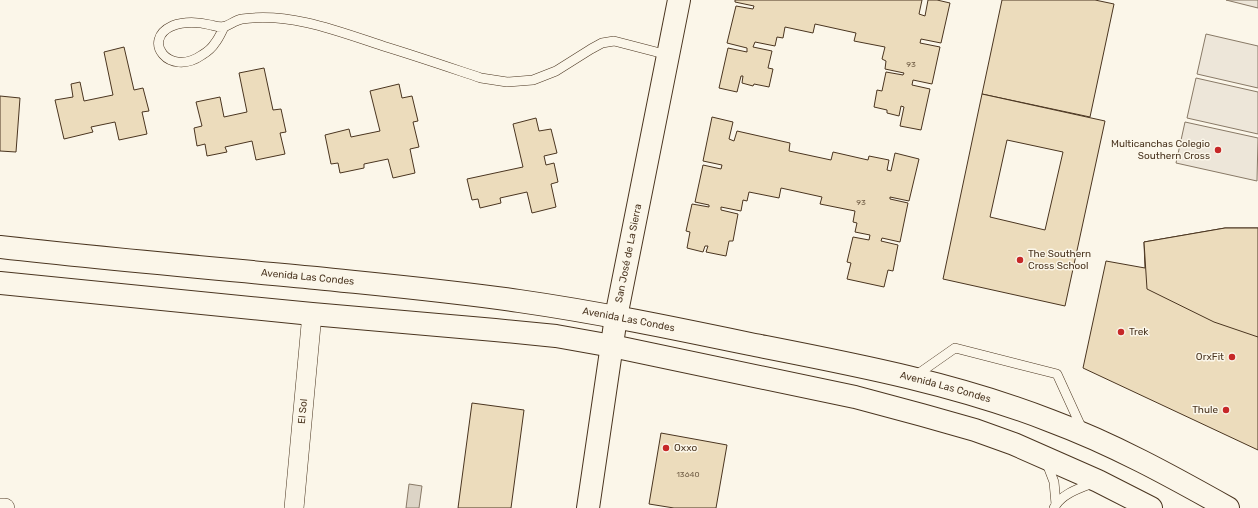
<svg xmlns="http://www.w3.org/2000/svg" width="1258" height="508" font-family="Rubik,sans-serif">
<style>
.green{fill:#ede6d9;stroke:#887966}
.water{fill:#dcd4c6;stroke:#887966}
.building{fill:#ecdcbc;stroke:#4a3520;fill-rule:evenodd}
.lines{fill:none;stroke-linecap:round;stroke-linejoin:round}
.lane-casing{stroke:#4a3520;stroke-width:10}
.street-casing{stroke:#4a3520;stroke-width:20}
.secondary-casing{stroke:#4a3520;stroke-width:24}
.lane{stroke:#fbf6e9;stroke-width:9}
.street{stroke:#fbf6e9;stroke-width:19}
.secondary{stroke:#fbf6e9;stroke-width:22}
.poi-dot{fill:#c62828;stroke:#fbf6e9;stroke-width:1.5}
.labels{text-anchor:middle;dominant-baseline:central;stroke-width:3;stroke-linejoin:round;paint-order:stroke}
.number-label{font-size:8px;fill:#725f47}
.poi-label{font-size:10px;fill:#4a3520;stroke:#fbf6e9;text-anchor:end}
.street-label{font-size:10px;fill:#4a3520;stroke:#fbf6e9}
</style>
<rect width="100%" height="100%" fill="#fbf6e9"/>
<g class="green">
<path d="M1226,0H1258V8Z"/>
<path d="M1206,34L1258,46V88L1197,74Z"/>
<path d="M1196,78L1258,92V134L1187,118Z"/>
<path d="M1185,122L1258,138L1257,181L1176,163Z"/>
</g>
<path class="water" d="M409,484L422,486L419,508H406Z"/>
<g class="building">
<path d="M735,0H922L919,14L925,16L928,0H937L950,3L941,43L921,39L920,43L940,47L932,84L913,80L912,85L930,89L921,130L900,126L904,107L901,106L899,116L887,113V110L874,107L877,90L882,91L886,72L903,75L904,73L885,69L886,61L882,59L885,47L854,41L856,33L815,24L813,33L785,27L783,38L777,37L775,46L755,42L753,47L772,51L768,68L773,69L769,87L754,84L753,86L742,83L743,76H741L737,92L719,88L728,48L747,52V48L727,43L736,6L753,9L754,6L735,2Z"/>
<path d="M1002,0H1095L1114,4L1090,117L982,94Z"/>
<path d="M124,47L134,90L143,88L149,111L142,112L147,134L119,140L115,122L91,127L93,132L64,139L55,100L73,97L71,84L80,82L84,101L113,95L104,52Z"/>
<path d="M264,68L273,110L281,109L286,132L280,133L285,154L256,160L252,141L225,147L227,152L207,156L205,144L197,146L194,128L202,126L196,102L220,97L224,117L247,112L239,73Z"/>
<path d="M399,84L402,98L412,96L418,121L413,122L419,147L410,149L415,173L393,178L388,159L364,164V168L340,173L338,163L331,164L325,135L349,129L351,137L380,131L370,91Z"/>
<path d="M982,94L1105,121L1065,306L943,279ZM1007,140L1063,152L1045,230L990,217Z"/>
<path d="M0,96L20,98L16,152L0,151Z"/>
<path d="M712,117L733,122L729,139L734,141L737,131L790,143L789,151L831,160L833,152L868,160L869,156L889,160L887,170L891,171L895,153L919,159L909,201L890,197V199L908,203L900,242L882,238L881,241L898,245L893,271L888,270L884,287L847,279L851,263L847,262L853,237L869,240L870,235L855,232L857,223L853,222L855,211L820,204L822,197L781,188L779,198L749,192L747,201L743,200L741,211L721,207V210L738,214L733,241H729L726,256L706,252L708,246H705L703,252L687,248L690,232L686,231L692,204L709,207V205L695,202L703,165L721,169L722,165L703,161Z"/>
<path d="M536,118L539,131L551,129L557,153L544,156L546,165L554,163L558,182L551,184L556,207L532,213L527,192L500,198L501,203L480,208L478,199L472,200L467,179L523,167L513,124Z"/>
<path d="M1225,228H1258V450L1083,368L1106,261L1145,268L1144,242Z"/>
<path d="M1225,228H1258V337L1214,322L1147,289L1144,242Z"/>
<path d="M472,403L524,410L511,508H458Z"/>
<path d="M661,433L727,445L716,508H674L649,504Z"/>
</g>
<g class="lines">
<defs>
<g id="lane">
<path d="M224,27C221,33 219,38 215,43C212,48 207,52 202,55C169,78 141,40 172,26C185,21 198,22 211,25C215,26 221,28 226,26C231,24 236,20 242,19C290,12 338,31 383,46C416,56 448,67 481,78L507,82L533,80L556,71L591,49L602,43L614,41L668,55"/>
<path d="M915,376L955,348L1057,374L1083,431"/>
<path d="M1046,461L1054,482L1056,504"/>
<path d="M1054,508C1061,494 1080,488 1093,483"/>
</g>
<g id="street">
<path d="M0,508H5"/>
<path id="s1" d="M294,508L312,314"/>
</g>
<g id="secondary">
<path id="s2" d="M0,247C105,259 211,268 316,278C384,285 451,291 519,301C596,312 673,328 750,344C852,364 954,383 1051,421C1113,444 1171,476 1228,508"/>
<path d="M0,283L312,314L495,330L556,336L612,346L855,397L922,415L975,430L1014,444L1098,481L1151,508"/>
<path id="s3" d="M588,508L616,317L679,0"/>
</g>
</defs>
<use href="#lane" class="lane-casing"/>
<use href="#street" class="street-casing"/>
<use href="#secondary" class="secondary-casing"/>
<use href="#lane" class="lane"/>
<use href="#street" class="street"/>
<use href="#secondary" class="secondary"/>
</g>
<g class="poi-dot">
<circle cx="1218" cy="150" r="4"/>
<circle cx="1020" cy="260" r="4"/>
<circle cx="1121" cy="332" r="4"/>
<circle cx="1232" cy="357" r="4"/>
<circle cx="1226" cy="410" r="4"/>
<circle cx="666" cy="448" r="4"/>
</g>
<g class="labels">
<g class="number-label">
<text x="911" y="64">93</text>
<text x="861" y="202">93</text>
<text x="688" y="474">13640</text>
</g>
<g class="poi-label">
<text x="1210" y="144">Multicanchas Colegio<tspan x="1210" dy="12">Southern Cross</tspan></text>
<text x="1028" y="254" text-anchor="start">The Southern<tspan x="1028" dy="12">Cross School</tspan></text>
<text x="1129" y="332" text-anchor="start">Trek</text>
<text x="1224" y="357">OrxFit</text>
<text x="1218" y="410">Thule</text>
<text x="674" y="448" text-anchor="start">Oxxo</text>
</g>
<g class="street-label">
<text stroke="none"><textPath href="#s3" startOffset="258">San José de La Sierra</textPath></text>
<text stroke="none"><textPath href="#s2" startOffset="309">Avenida Las Condes</textPath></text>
<text stroke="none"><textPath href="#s2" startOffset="633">Avenida Las Condes</textPath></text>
<text stroke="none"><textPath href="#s2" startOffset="957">Avenida Las Condes</textPath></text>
<text stroke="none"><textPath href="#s1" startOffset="97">El Sol</textPath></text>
</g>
</g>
</svg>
